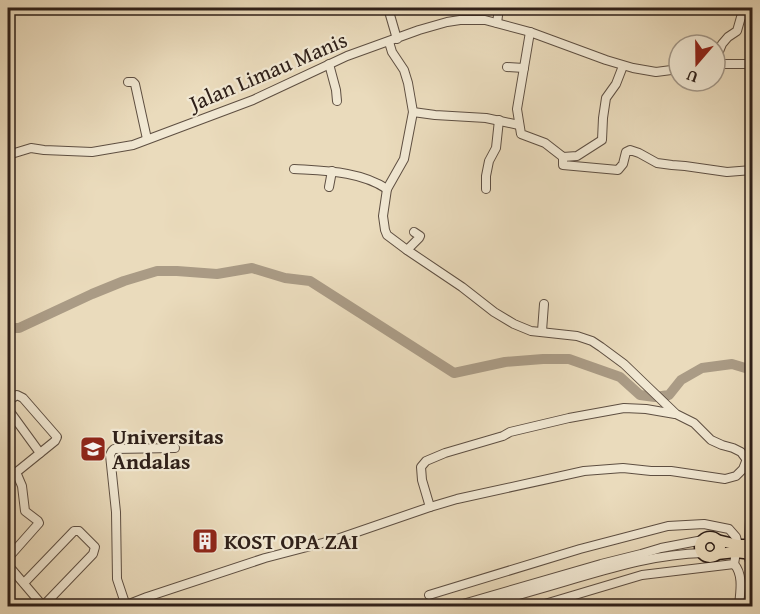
<svg xmlns="http://www.w3.org/2000/svg" width="760" height="614" font-family="'Gentium Book Plus',serif">
<style>
.lines{fill:none;stroke-linecap:round;stroke-linejoin:round}
.river{stroke:#aa9b85;stroke-width:10}
.minor-casing{stroke:#5e4f42;stroke-width:10}
.major-casing{stroke:#2f2019;stroke-width:13}
.minor{stroke:#f1e8d3;stroke-width:8}
.major{stroke:#eadbbc;stroke-width:10}
.labels{text-anchor:middle;dominant-baseline:central;stroke-width:4.5;stroke-linejoin:round;paint-order:stroke}
.street-label{font-size:22px;fill:#2f2019;stroke:#f1e8d3}
.poi-label{font-size:22px;font-weight:bold;fill:#2f2019;stroke:#f1e8d3;text-anchor:start}
</style>
<rect width="100%" height="100%" fill="#eadbbc"/>
<filter id="stains"><feTurbulence type="fractalNoise" baseFrequency=".00333" numOctaves="4"/><feColorMatrix values="0 0 0 0 .2 0 0 0 0 .09 0 0 0 0 .02 0 0 0 .5 -.17"/></filter>
<radialGradient id="worn" r=".72"><stop offset=".6" stop-color="#630" stop-opacity="0"/><stop offset="1" stop-color="#630" stop-opacity=".3"/></radialGradient>
<g class="lines">
<path class="river" d="M8,328H19L92,294L124,281L157,271H177L217,274L252,268L285,278L310,281L454,373L505,362L543,359H569L620,377L640,395L655,397L669,395L681,380L702,368L732,364L752,370"/>
<defs>
<g id="minor">
<path d="M388,8L397,39"/>
<path d="M497,23L499,8"/>
<path d="M530,32L517,109L521,134L545,143L563,157L577,156L602,140L603,118L606,98L616,84L623,66"/>
<path d="M389,42L392,52L404,70L408,83L413,112L404,159L387,189L383,216L385,230L387,235L407,250L462,287L494,312L514,324L531,331L577,336L592,341L601,347L624,364L676,414L694,423L711,440L722,445L733,448L741,452L752,467"/>
<path d="M715,61L722,44L728,37L737,31L741,17L750,11L752,8"/>
<path d="M329,64L336,90L337,101"/>
<path d="M715,64H752"/>
<path d="M507,67L524,68"/>
<path d="M128,82H133L135,84L147,139"/>
<path d="M413,112L435,115L486,118L519,125"/>
<path d="M8,155L31,148L44,150L92,152L133,145L253,100L347,56L419,30L447,22L460,20H485L530,32L606,60L633,68L656,72L679,69"/>
<path d="M563,157V165L618,170L623,164L626,152L630,150L639,153L657,163L672,165L685,166L727,172L752,170"/>
<path d="M294,169C325,171 360,171 387,189"/>
<path d="M329,187L332,171"/>
<path d="M486,189V176L489,161L496,148L499,120"/>
<path d="M407,250L419,238L420,236L414,232"/>
<path d="M542,331L544,304"/>
<path d="M8,401L17,395L23,398L57,437L55,441L8,479"/>
<path d="M8,409L40,453"/>
<path d="M430,507L422,480L421,467L426,461L445,453L503,436L510,432L569,418L624,408L646,409L675,414"/>
<path d="M749,539L752,484"/>
<path d="M8,558L39,523L38,521L25,511L22,486L16,472"/>
<path d="M749,559L752,566"/>
<path d="M734,564C744,575 740,593 739,606"/>
<path d="M8,565L43,606"/>
<path d="M24,583L74,531H79L95,547L93,554L43,606"/>
<path d="M429,595L580,549L668,526L704,524L729,529L736,537L738,545"/>
<path d="M124,606L147,597L265,558L334,540L430,507L457,499L584,471L623,468L651,471H671L725,479L736,476L743,469L747,459"/>
<path d="M126,606L117,579L116,512L110,455L112,451L114,449L175,448"/>
<path d="M456,606L601,564L641,554L661,548L703,540"/>
<path d="M480,606C512,597 544,588 577,578C618,566 659,554 703,553"/>
<path d="M538,606L642,575L734,564L736,552"/>
</g>
<g id="major">
<circle cx="710" cy="547" r="10"/>
<path d="M717,540L738,545H752"/>
<path d="M717,554L736,552L752,554"/>
</g>
</defs>
<use href="#minor" class="minor-casing"/>
<use href="#major" class="major-casing"/>
<use href="#minor" class="minor"/>
<use href="#major" class="major"/>
</g>
<defs>
<symbol id="university-square" viewBox="-11 -11 22 22"><rect x="-9" y="-9" width="18" height="18" rx="4" fill="#8f2418" stroke="#f1e8d3"/><path d="M0-5L7-2L0 1L-7-2ZM-4 1L0 2.5L4 1V4Q0 6-4 4Z" fill="#fff"/></symbol>
<symbol id="building-square" viewBox="-11 -11 22 22"><rect x="-9" y="-9" width="18" height="18" rx="4" fill="#8f2418" stroke="#f1e8d3"/><path d="M-4-6H4V6H1V3H-1V6H-4ZM-2.5-4.3h1.7v1.8h-1.7ZM.8-4.3h1.7v1.8H.8ZM-2.5-1h1.7V.8h-1.7ZM.8-1h1.7V.8H.8Z" fill="#fff"/></symbol>
</defs>
<g fill-rule="evenodd">
<use href="#university-square" x="78" y="434" width="30" height="30"/>
<use href="#building-square" x="190" y="526" width="30" height="30"/>
</g>
<g class="labels">
<g class="street-label">
<text transform="translate(268 71) rotate(-23)">Jalan Limau Manis</text>
</g>
<g class="poi-label">
<text x="112" y="436">Universitas<tspan x="112" dy="25">Andalas</tspan></text>
<text x="224" y="541">KOST OPA ZAI</text>
</g>
</g>
<rect width="760" height="614" fill="none" stroke="#eadbbc" stroke-width="30"/>
<rect x="9" y="9" width="742" height="596" fill="none" stroke="#2f2019" stroke-width="3"/>
<rect x="15" y="15" width="730" height="584" fill="none" stroke="#2f2019" stroke-width="1.5"/>
<g transform="translate(697 63) rotate(200)"><circle r="28" fill="#f1e8d3" stroke="#a39889" stroke-width="1.5"/>
<path d="M0-4.5L10 22L0 15L-10 22Z" fill="#8f2418"/>
<text y="-9" font-size="16" font-weight="bold" text-anchor="middle" fill="#2f2019">U</text>
</g>
<rect width="100%" height="100%" filter="url(#stains)"/>
<rect width="100%" height="100%" fill="url(#worn)"/>
</svg>
